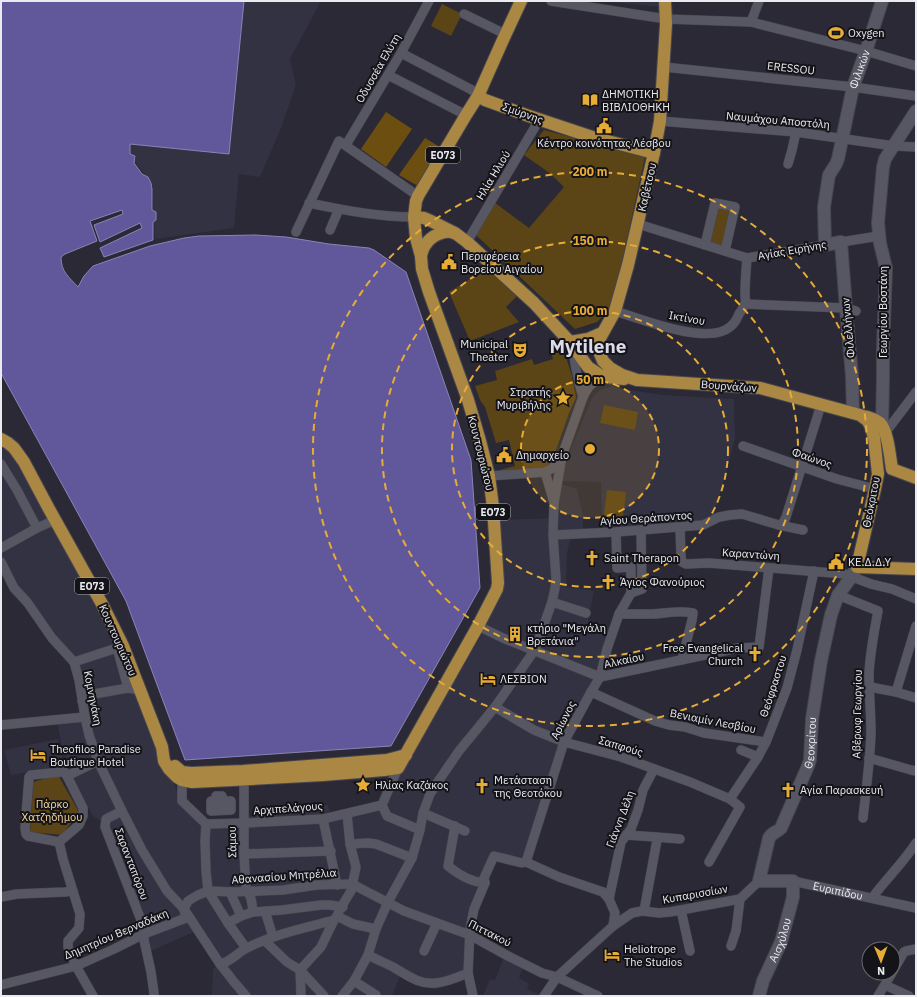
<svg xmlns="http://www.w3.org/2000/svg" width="917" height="997" font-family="'IBM Plex Sans',sans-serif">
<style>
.built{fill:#333243}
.green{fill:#5b4416}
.forest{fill:#6c4f10}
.water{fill:#61589c;stroke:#8a84b6}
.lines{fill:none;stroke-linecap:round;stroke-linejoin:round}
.street-casing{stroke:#47464f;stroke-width:10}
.secondary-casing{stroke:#47464f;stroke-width:14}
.primary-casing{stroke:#47464f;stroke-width:14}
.street{stroke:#575663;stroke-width:9}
.secondary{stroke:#575663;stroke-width:12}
.primary{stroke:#aa8743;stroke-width:12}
.ring{fill:none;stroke:#e6ac36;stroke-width:2;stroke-dasharray:7 5}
.labels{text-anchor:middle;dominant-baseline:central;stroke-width:4;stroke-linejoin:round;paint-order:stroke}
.shield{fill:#131318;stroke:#aaaab0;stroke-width:1}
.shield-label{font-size:10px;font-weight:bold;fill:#eaeaf1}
.poi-label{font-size:11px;fill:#eaeaf1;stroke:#131318;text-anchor:start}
.street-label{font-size:11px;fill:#eaeaf1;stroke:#131318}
.park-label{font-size:11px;fill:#f8d79e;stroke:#131318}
.town-label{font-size:19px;font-weight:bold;fill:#dbdbea;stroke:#131318}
.centre{fill:#e6ac36;stroke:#131318;stroke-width:2}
.ring-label{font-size:12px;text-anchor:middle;font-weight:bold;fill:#e6ac36;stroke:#131318;stroke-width:4;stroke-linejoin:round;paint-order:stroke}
</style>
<rect width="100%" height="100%" fill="#2a2935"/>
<g class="built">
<path d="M244,1H321L290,59L296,85L281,128L260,177L239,174L234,228L155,239L152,183L149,178L143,172L135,162L136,156L130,154V143L229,154Z"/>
<path d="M600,1H660L661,7Z"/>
<path d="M612,386L622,389L663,395L734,399L735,439L717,505L711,515L700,522L602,530L601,482L561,481V472L592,398L600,390Z"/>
<path d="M1,448L12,451L98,601L170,773L182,805L200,823L209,820L246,818L264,811L328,805L332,819L385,810L400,774L484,631L500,595V520L555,518L559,483L577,489L583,516V536L571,537L567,553L566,587L594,591L588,620L612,628L597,679L572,722L524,861L493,854L483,878L466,971L440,980L429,981L401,974L392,996H212L213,969L219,966L199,930L148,952L135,890L138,886L132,872L108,828L103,822L93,816L73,779L62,748L57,722L82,719L72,668L24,602L10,588L1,572Z"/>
<path d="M58,739L65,767L11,775L4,750Z"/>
<path d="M504,957L524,966L519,978L529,984L527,989L542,996H483L490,979L495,980Z"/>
</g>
<g class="green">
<path d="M442,4L462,14L451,36L431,26Z"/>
<path d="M544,130L645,157L612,307L597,322L575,329L476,235L494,202L529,228L564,187L551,174L524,155Z"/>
<path d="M717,205L733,209L723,246L707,242Z"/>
<path d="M488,268L517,296L506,307L519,322L470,341L449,292Z"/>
<path d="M561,341L572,376L576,398L569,413L554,456L550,463L544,468L502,471L500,470L515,466L509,440L496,443L485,407L480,400L475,386L497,380L495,371L532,359L534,365L553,359L549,345Z"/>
<path d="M604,405L638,412L635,430L600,423Z"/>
<path d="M607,490L626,492L622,526L603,524Z"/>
<path d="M58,775L79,812L62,835L30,832L33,782Z"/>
</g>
<g class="forest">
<path d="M386,112L412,129L386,167L361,149Z"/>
<path d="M425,138L443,149L418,186L399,175Z"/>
</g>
<path class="water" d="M1,1H244L229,154L130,144V154L135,156L134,163L142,174L148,177L151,183L152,189V210L156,212V220L153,222V240L104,257L100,248L142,228L140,223L100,242L94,225L123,214L122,210L90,221L97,241L65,254L61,257C61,272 69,277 78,287L84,276L93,266L150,246L184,238L199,236L256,235L286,237L329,244L369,248L374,250L406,272L471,460L480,588L391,746L185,760L126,601L1,373Z"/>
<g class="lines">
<defs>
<g id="street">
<path d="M551,1L666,19L751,22L866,51L916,66"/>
<path d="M464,14L505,34"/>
<path d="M751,22L759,1"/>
<path d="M401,53L472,90L478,96"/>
<path d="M664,67L853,87L916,96"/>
<path d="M388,75L466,115"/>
<path d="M660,121L796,132L894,146L916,147"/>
<path d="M346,145L401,53L429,1"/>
<path d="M788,164L792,150L796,132"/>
<path d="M309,203C344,210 378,217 414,217"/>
<path d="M638,224L747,258L825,245"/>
<path d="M330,230L339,209"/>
<path d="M296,232L339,141L418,196"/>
<path d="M467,242L539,120"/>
<path d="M841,242L879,236"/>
<path d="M705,245L715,203L735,207L725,251"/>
<path d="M745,304L846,308L856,311"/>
<path d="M615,311C641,319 707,346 730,327C734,324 737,319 739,314C741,311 744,307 745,304C746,301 745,297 745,294C745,282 746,270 747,258"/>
<path d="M573,346C574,364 578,380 583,397"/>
<path d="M885,433L916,392"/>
<path d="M743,446L837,479L875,489"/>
<path d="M1,464L17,490L37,528"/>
<path d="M545,472L553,499"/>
<path d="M489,476L545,472L551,469L554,466L562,456L583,397C589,384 594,380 608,377"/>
<path d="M779,525L803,530"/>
<path d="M680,527L681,557L682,562L686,564L709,563L845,574L871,584L892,589L916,599"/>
<path d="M616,532L617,568L631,567V593"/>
<path d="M553,535L616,532L703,525L719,517L730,515L742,514L779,525L783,523L786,517L821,405"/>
<path d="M1,548L37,528L55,520"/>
<path d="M1,562L14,588L27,602L52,638L74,662L79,680L85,717L89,735L98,761L122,811L142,850L167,891L184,909L220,964L234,982L246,996"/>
<path d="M631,593L642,589L641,530"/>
<path d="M838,595L878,611C874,632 870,653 869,674C869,694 871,713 871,733C870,761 866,790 863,818"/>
<path d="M552,602L586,613"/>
<path d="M619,614C631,614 643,614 654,614C667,613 680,610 693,613L692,620L682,660"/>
<path d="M478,626L503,638L600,677L738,648L759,647L769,568"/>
<path d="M117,648L128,688"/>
<path d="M74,662L123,646"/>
<path d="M870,687L896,692L916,698"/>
<path d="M591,692L655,721L669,725L685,727L704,733L766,742"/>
<path d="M896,692L916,626"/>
<path d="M82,701L84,697L87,695L94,694L128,688L140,690"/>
<path d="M495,707L534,730L564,742L621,757L649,767L690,782L730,799L740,807L709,862"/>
<path d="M1,725L85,717"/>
<path d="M741,750L758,757"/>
<path d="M869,758L911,770L916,771"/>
<path d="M63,772H65L83,808V816L79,825L59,842L28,836L26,834L25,828L29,777L31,775Z"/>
<path d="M244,774V854L246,890C252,896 252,904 253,912"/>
<path d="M67,776L98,761"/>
<path d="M182,780V801L206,824L244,823L323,819L382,805L398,768"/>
<rect x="216" y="796" width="6" height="5"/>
<path d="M730,799L758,757L766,742L787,688L797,650L814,571"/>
<path d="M211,801H215V804L226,803V801H231V810L211,811Z"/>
<path d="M382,805L387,816L420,830"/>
<path d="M122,811L106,819L105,827L141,920L144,930V940L151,972L154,993V996"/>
<path d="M423,813L465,831"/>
<path d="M323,819L337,885"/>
<path d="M206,824L205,841L206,871L208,891L228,923L246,948"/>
<path d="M455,826L448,866C459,875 471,882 485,883"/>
<path d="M626,835L656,837L657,840L644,911"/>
<path d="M656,837L680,839"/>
<path d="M59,842L63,859L80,914L79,928L68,941V947L76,966L93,996"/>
<path d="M350,844L368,843L376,844L412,858"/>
<path d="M244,854L331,851"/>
<path d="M526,862L564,742L591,692L600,677L607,649L619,614L631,593"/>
<path id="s1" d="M793,881L916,908"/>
<path d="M230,892L241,916"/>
<path d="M1,897L17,894L65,892L73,891"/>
<path d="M872,898C886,879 903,863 916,843"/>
<path d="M184,909L188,901L198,895L208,891L234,892L283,890L317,885L352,884L404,911L470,935L508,956L542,973L557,977L598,996"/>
<path d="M681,910L690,951"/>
<path d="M265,911L273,937"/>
<path d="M337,916L353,924L376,929"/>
<path d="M228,923L241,916L253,912L282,910L321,905H330L343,907"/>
<path d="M613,926L615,913L609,899L621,842L631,829L638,810L643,790L654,769"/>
<path d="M265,941L287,962L300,970L324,996"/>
<path d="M731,946L736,931L740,899"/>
<path d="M424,951L437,923"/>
<path d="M368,955C376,959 385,963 393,967C407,975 419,985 436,983C447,982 458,977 468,973"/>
<path d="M220,964C231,962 238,952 247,948C274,934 305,928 334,920"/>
<path d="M893,971L904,952L906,951L916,949"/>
<path d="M354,981L376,995V996"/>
<path d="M1,985L76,966L114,949L144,934L186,918L184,910"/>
<path d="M885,985L909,996"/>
<path d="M301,996L300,970L321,947L334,920L337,916L340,909L351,891L356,867L350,844L347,814"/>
<path d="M342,996L354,981L368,955L376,929L388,902L412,858L420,830L423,813L430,794L437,783L459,751L495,707L534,651L540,636L552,602L555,588L556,579L553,535L554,503L562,456"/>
<path d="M473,996L468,973L470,929L474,909L485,883L484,878L494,856L522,863L526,862L559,877L603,892L609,899"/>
<path d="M544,996L557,977L613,926L632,913L642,911L659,913L670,912L740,899L759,881"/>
<path d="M878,996L892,973"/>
</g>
<g id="secondary">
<path id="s2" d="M853,413L852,376L846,308L841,242L825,245L824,207L829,175L836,164L838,159L853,87L866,51L882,1"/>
<path d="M882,426L883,378V349L886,268L880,243L878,223L883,167L885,159L916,111"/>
<path id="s3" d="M759,996L763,981L781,942L793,897V881H759L769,838C773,831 777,833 781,828L808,766L810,760L812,719L821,661L831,615L838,595L852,576L857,567"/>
</g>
<g id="primary">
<path d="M665,1L666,24L660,121L654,153L628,265L615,311L600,338L598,344V349L603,361L610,368L622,375L637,380L760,388L775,392L860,415L867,420L870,425L874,437L878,474L875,489L857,567L916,569"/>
<path d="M478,96L485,100L526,115L592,137L654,153"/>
<path d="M414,217L424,218L431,221L455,233L467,242L534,303L570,342L588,367L600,375L608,377L624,379"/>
<path d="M421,256C422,252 423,247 426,244C431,236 445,229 454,233"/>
<path d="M570,342L588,339L602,333"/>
<path d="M862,416C868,417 875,419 880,423C888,431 890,457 892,469L916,478"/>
<path d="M1,439L8,443L14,448L24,462L49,509L102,604L123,646L140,690L162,747L164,761L169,769L177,777L182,780L192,782L233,780L323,775L384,770L398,768L478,626L497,589L498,583L493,507L489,476L480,441L468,400L429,292L422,269L421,256L416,238L414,217L416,201L418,196L466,115L478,96L502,42L521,1"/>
<path d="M175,766L182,772L191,773L243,771L387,760L406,755"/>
</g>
</defs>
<use href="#street" class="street-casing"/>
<use href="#secondary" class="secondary-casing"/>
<use href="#primary" class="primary-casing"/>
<use href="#street" class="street"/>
<use href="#secondary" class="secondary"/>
<use href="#primary" class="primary"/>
</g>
<circle cx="590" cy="449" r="69" fill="#e6ac36" fill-opacity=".12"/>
<g class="ring">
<circle cx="590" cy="449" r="69"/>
<circle cx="590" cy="449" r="138"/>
<circle cx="590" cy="449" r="208"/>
<circle cx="590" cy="449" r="277"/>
</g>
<defs>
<symbol id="stadium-bare" viewBox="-9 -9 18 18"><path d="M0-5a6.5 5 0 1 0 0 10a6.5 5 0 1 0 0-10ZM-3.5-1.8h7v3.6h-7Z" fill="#e6ac36" stroke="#131318" stroke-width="2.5" paint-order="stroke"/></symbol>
<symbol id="library-bare" viewBox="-9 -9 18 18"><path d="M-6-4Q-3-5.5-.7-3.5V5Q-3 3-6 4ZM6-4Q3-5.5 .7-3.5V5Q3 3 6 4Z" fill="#e6ac36" stroke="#131318" stroke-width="2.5" paint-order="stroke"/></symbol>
<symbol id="civic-bare" viewBox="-9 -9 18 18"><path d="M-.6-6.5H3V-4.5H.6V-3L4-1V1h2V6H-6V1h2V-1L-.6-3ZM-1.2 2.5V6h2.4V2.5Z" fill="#e6ac36" stroke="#131318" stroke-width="2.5" paint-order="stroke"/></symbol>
<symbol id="theatre-bare" viewBox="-9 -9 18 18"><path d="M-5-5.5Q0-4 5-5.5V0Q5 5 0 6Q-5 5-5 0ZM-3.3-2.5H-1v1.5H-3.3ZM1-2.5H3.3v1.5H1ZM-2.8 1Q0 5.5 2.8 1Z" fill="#e6ac36" stroke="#131318" stroke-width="2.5" paint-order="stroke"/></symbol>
<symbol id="sight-bare" viewBox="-9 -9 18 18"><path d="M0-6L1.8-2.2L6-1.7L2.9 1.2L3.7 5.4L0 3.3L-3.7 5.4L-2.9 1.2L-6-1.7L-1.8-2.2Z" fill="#e6ac36" stroke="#131318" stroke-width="2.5" paint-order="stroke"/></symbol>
<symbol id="church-bare" viewBox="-9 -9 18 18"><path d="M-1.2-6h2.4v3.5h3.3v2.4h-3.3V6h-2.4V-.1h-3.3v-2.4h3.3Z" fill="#e6ac36" stroke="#131318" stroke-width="2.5" paint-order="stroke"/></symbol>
<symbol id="building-bare" viewBox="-9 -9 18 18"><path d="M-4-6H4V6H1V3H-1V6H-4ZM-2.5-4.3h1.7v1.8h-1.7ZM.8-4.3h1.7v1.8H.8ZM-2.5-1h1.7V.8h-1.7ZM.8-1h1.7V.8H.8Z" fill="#e6ac36" stroke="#131318" stroke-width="2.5" paint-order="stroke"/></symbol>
<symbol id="hotel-bare" viewBox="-9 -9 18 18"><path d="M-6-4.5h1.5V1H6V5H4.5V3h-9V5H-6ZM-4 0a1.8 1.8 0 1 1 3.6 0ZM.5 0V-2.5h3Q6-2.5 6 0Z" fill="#e6ac36" stroke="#131318" stroke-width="2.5" paint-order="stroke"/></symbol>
</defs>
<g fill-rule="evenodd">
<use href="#stadium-bare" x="825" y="22" width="22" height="22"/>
<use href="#library-bare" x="579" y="89" width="22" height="22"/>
<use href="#civic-bare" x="593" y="115" width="22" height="22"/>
<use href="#civic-bare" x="438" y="251" width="22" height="22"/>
<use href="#theatre-bare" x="509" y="339" width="22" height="22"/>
<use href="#sight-bare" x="552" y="387" width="22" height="22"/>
<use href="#civic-bare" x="493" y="444" width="22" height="22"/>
<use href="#church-bare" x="581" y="547" width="22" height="22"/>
<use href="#civic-bare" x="825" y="551" width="22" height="22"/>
<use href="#church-bare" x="597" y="571" width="22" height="22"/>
<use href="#building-bare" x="504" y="623" width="22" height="22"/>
<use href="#church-bare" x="744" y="643" width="22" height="22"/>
<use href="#hotel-bare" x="477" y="668" width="22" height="22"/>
<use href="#hotel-bare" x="27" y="744" width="22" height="22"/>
<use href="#sight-bare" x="352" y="774" width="22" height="22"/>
<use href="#church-bare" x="471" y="775" width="22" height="22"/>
<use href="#church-bare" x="777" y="779" width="22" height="22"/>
<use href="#hotel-bare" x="601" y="944" width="22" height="22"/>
</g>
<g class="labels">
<g class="shield">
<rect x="426" y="147" width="34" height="16" rx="3"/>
<rect x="476" y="504" width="34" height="16" rx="3"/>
<rect x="75" y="578" width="34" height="16" rx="3"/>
</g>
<g class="shield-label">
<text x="443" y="155">ΕΟ73</text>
<text x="493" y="512">ΕΟ73</text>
<text x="92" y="586">ΕΟ73</text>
</g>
<g class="poi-label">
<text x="848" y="33">Oxygen</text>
<text x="602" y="94">ΔΗΜΟΤΙΚΗ<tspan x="602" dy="13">ΒΙΒΛΙΟΘΗΚΗ</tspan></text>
<text x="604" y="143" text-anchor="middle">Κέντρο κοινότητας Λέσβου</text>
<text x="461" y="256">Περιφέρεια<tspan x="461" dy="13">Βορείου Αιγαίου</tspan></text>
<text x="508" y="344" text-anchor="end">Municipal<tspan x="508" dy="13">Theater</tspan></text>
<text x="551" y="392" text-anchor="end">Στρατής<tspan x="551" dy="13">Μυριβήλης</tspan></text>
<text x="516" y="455">Δημαρχείο</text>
<text x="604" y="558">Saint Therapon</text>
<text x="848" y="562">ΚΕ.Δ.Δ.Υ</text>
<text x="620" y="582">Άγιος Φανούριος</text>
<text x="527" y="628">κτήριο "Μεγάλη<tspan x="527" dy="13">Βρετάνια"</tspan></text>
<text x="743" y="648" text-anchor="end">Free Evangelical<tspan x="743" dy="13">Church</tspan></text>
<text x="500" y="679">ΛΕΣΒΙΟΝ</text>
<text x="50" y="749">Theofilos Paradise<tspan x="50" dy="13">Boutique Hotel</tspan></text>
<text x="494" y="780">Μετάσταση<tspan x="494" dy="13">της Θεοτόκου</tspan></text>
<text x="375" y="785">Ηλίας Καζάκος</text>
<text x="800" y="790">Αγία Παρασκευή</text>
<text x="624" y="949">Heliotrope<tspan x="624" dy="13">The Studios</tspan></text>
</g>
<g class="street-label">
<text transform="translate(378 68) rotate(-60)">Οδυσσέα Ελύτη</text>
<text transform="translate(791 68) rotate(6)">ERESSOU</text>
<text stroke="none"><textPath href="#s2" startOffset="369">Φιλικών</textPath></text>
<text transform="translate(523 113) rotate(20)">Σμύρνης</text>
<text transform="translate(778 120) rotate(5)">Ναυμάχου Αποστόλη</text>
<text transform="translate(493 175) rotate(-59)">Ηλία Ηλιού</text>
<text transform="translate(647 187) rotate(-77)">Καβέτσου</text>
<text transform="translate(792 250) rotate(-10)">Αγίας Ειρήνης</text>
<text transform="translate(883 312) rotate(-90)">Γεωργίου Βοστάνη</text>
<text transform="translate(687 318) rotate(10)">Ικτίνου</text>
<text transform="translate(848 328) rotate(-95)">Φιλελλήνων</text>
<text transform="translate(729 386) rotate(4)">Βουρνάζων</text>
<text transform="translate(481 453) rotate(76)">Κουντουριώτου</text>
<text transform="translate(812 458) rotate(19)">Φαώνος</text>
<text transform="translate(871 502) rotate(-79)">Θεόκριτου</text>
<text transform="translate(646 518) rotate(-4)">Αγίου Θεράποντος</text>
<text transform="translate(751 554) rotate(4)">Καραντώνη</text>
<text transform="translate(118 640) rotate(66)">Κουντουριώτου</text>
<text transform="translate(624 660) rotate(-12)">Αλκαίου</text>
<text transform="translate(773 686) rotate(-72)">Θεόφραστου</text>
<text transform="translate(93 698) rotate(79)">Κομνηνάκη</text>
<text transform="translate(857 714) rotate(-89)">Αβέρωφ Γεωργίου</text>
<text transform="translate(563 720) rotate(-63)">Αρίωνος</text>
<text transform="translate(713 721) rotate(11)">Βενιαμίν Λεσβίου</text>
<text stroke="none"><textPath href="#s3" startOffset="306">Θεοκρίτου</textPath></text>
<text transform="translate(621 746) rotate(17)">Σαπφούς</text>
<text transform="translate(288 808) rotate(-4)">Αρχιπελάγους</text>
<text transform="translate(620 819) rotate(-69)">Γιάννη Δέλη</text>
<text transform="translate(232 842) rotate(-91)">Σάμου</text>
<text transform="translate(132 864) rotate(69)">Σαρανταπόρου</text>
<text transform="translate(284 876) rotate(-4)">Αθανασίου Μητρέλια</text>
<text stroke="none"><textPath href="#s1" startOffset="46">Ευριπίδου</textPath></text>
<text transform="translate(695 894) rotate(-10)">Κυπαρισσίων</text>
<text transform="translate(490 933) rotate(27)">Πιττακού</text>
<text transform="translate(116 934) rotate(-23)">Δημητρίου Βερναδάκη</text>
<text stroke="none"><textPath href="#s3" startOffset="60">Αισχύλου</textPath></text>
</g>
<g class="park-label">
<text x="52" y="804">Πάρκο<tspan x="52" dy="13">Χατζηδήμου</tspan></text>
</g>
<g class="town-label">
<text x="588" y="346">Mytilene</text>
</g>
</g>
<circle cx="590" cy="449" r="6" class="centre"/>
<g class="ring-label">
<text x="590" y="176">200 m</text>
<text x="590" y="245">150 m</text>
<text x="590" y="315">100 m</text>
<text x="590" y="384">50 m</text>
</g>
<rect width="917" height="997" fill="none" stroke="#eaeaf1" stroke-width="4"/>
<g transform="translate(881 961) rotate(179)"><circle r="19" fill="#131318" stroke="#69696f"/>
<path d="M0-3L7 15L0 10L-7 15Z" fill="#e6ac36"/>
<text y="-6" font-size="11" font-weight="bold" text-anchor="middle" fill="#eaeaf1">N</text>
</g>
</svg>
